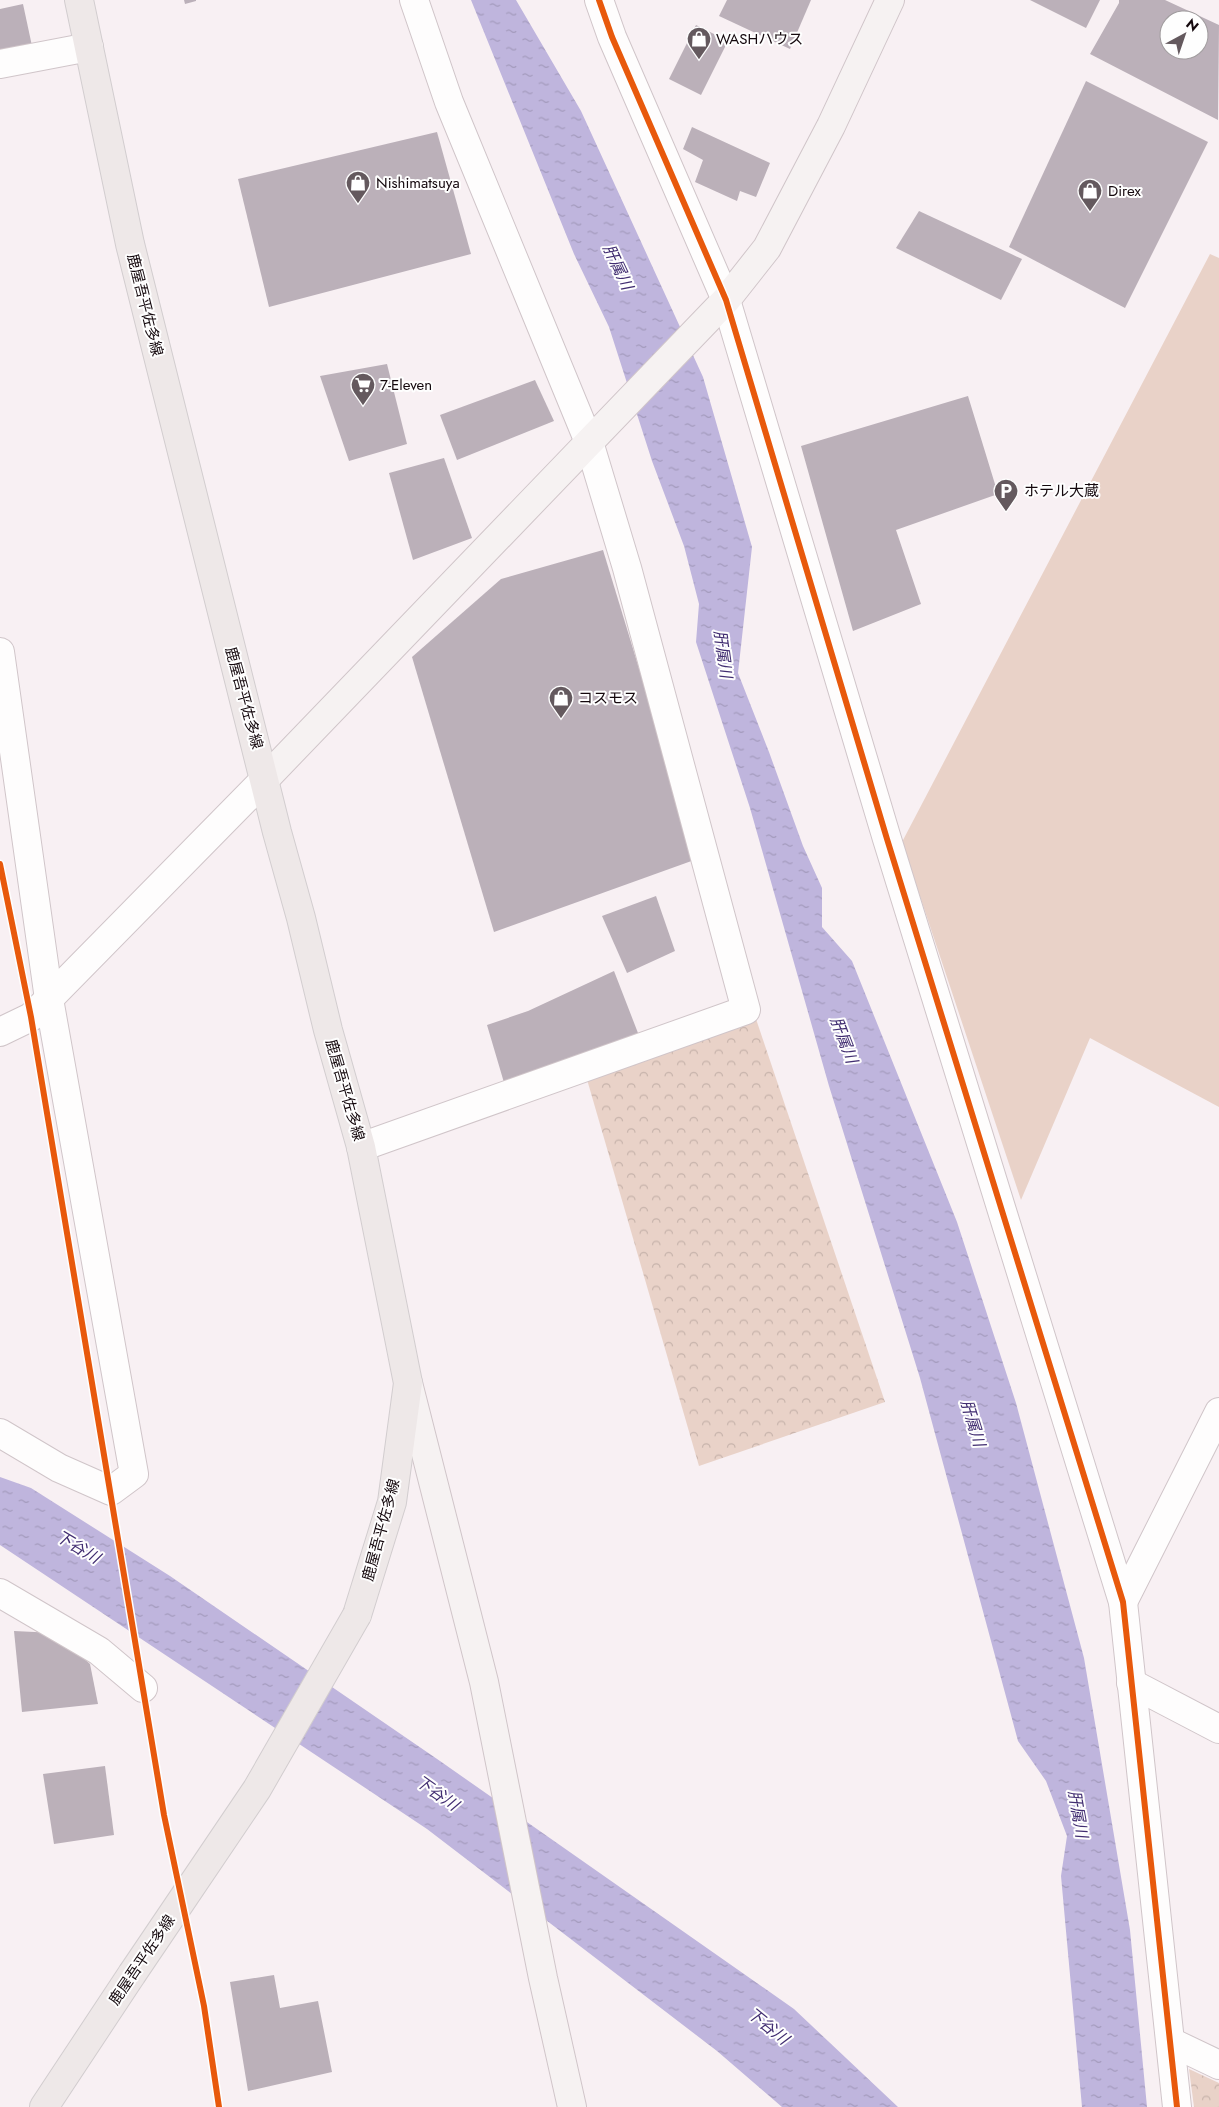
<svg xmlns="http://www.w3.org/2000/svg" width="1219" height="2107" font-family="Jost,'Noto Sans JP',sans-serif">
<style>
.grass{fill:#e9d2c8}
.park{fill:url(#park-crowns)}
.water{fill:url(#water-ripples)}
.building{fill:#bbb0b9;fill-rule:evenodd}
.lines{fill:none;stroke-linecap:round;stroke-linejoin:round}
.street-casing{stroke:#d0c5c9;stroke-width:30}
.secondary-casing{stroke:#d0c5c9;stroke-width:30}
.primary-casing{stroke:#d2cdcf;stroke-width:30}
.path{stroke:#d4d2d3;stroke-width:3;stroke-dasharray:4 4;stroke-linecap:butt}
.street{stroke:#fefdfd;stroke-width:28}
.secondary{stroke:#f6f2f2;stroke-width:28}
.primary{stroke:#eee8e8;stroke-width:28}
.primary-bridge-casing{stroke:#d2cdcf;stroke-width:30;stroke-linecap:butt}
.primary-bridge{stroke:#eee8e8;stroke-width:28}
.cycleway-casing{stroke:#fefefe;stroke-width:9}
.cycleway{stroke:#e8590c;stroke-width:6}
.labels{text-anchor:middle;dominant-baseline:central;stroke-width:4;stroke-linejoin:round;paint-order:stroke}
.poi-label{font-size:15px;fill:#14080d;stroke:#fefefe;text-anchor:start}
.street-label{font-size:15px;fill:#14080d;stroke:#fefefe}
.water-label{font-size:16px;font-style:italic;fill:#412d71;stroke:#fefefe}
</style>
<defs>
<pattern id="park-crowns" width="20" height="18" patternUnits="userSpaceOnUse" patternTransform="scale(1.25)"><rect width="20" height="18" fill="#e9d2c8"/><path d="M2 6a3 3 0 1 1 6 0M12 15a3 3 0 1 1 6 0" fill="none" stroke="#c7b3ab"/></pattern>
<pattern id="water-ripples" width="26" height="14" patternUnits="userSpaceOnUse" patternTransform="scale(1.25)"><rect width="26" height="14" fill="#bfb5dd"/><path d="M2 4q2-2 4 0t4 0M15 11q2-2 4 0t4 0" fill="none" stroke="#a39abc"/></pattern>
</defs>
<rect width="100%" height="100%" fill="#f8f0f3"/>
<path class="grass" d="M1210,254L1219,258V1107L1090,1038L1021,1200L902,842Z"/>
<g class="park">
<path d="M755,1016L885,1402L699,1466L586,1076Z"/>
<path d="M1189,2069L1219,2083V2107H1194Z"/>
</g>
<g class="water">
<path d="M471,0H516L581,111L703,377L752,547L738,673L769,752L803,846L822,888V927L852,961L957,1222L1016,1403L1084,1658L1130,1930L1147,2107H1082L1061,1876L1067,1836L1046,1781L1018,1741L920,1378L829,1086L750,808L696,642L699,604L684,546L652,461L609,327L574,254Z"/>
<path d="M0,1477L31,1488L170,1576L440,1761L794,2009L898,2107H782L717,2051L427,1829L0,1545Z"/>
</g>
<g class="building">
<path d="M184,0H196V1L185,4Z"/>
<path d="M727,0H811L790,49L719,16Z"/>
<path d="M1030,0H1100L1086,28Z"/>
<path d="M1119,0H1165L1219,25L1218,120L1090,54L1119,3ZM1169,20H1199V50H1169Z"/>
<path d="M23,4L32,46L0,52V9Z"/>
<path d="M696,25L728,41L701,95L669,79Z"/>
<path d="M1086,81L1208,142L1125,308L1009,247Z"/>
<path d="M692,127L770,163L756,197L740,191L737,201L695,182L703,160L683,149Z"/>
<path d="M437,132L471,254L269,307L238,179Z"/>
<path d="M919,211L1022,259L1001,300L896,248Z"/>
<path d="M387,364L407,444L349,461L320,376Z"/>
<path d="M535,380L554,421L457,460L440,415Z"/>
<path d="M968,396L998,494L896,530L921,604L853,631L801,446Z"/>
<path d="M444,458L472,538L413,560L389,473Z"/>
<path d="M603,550L697,859L494,932L412,657L501,579Z"/>
<path d="M656,896L675,951L627,973L602,916Z"/>
<path d="M614,971L638,1033L505,1086L487,1025L528,1011Z"/>
<path d="M14,1631L55,1633L90,1664L98,1704L22,1712Z"/>
<path d="M105,1766L114,1835L54,1844L43,1774Z"/>
<path d="M274,1975L280,2008L318,2001L332,2072L248,2091L230,1982Z"/>
</g>
<g class="lines">
<defs>
<g id="street">
<path d="M599,0L612,37L726,300L887,839L1123,1602L1177,2107"/>
<path d="M0,64L89,47"/>
<path d="M0,652L49,999L134,1474L111,1491L59,1468L0,1433"/>
<path d="M0,1032L31,1017L265,779"/>
<path d="M361,1147L746,1010L627,568L589,442L449,102L414,0"/>
<path d="M0,1593L99,1651L143,1688"/>
<path d="M1123,1602L1219,1412"/>
<path d="M1131,1683L1219,1729"/>
<path d="M1171,2042L1219,2065"/>
</g>
<g id="secondary">
<path d="M265,779L726,300L767,248L831,126L890,0"/>
<path d="M408,1383L484,1682L543,1978L572,2107"/>
</g>
<g id="primary">
<path d="M79,0L130,244L277,832L301,918L328,1030L361,1147L408,1383L392,1502L357,1615"/>
<path d="M44,2107L132,1974"/>
</g>
</defs>
<use href="#street" class="street-casing"/>
<use href="#secondary" class="secondary-casing"/>
<use href="#primary" class="primary-casing"/>
<g class="path">
<path d="M116,1522L135,1639"/>
<path d="M147,1717L173,1858"/>
<path d="M190,1942L204,2006L219,2107"/>
</g>
<use href="#street" class="street"/>
<use href="#secondary" class="secondary"/>
<use href="#primary" class="primary"/>
<defs>
<path id="primary-bridge" d="M132,1974L257,1789L357,1615"/>
</defs>
<use href="#primary-bridge" class="primary-bridge-casing"/>
<use href="#primary-bridge" class="primary-bridge"/>
<defs>
<g id="cycleway">
<path d="M599,0L612,37L726,300L887,839L1123,1602L1177,2107"/>
<path d="M0,864L31,1017L164,1815L204,2006L219,2107"/>
</g>
</defs>
<use href="#cycleway" class="cycleway-casing"/>
<use href="#cycleway" class="cycleway"/>
</g>
<defs>
<symbol id="shop-pin" viewBox="-11 -11 22 30"><path d="M0 17L-7.5 6A9.5 9.5 0 1 1 7.5 6Z" fill="#64595e" stroke="#fefefe"/><path d="M-5-2.5h2.3a2.7 3.5 0 0 1 5.4 0H5L5.5 6h-11ZM-1.5-2.5h3a1.5 2.3 0 0 0-3 0Z" fill="#fff"/></symbol>
<symbol id="supermarket-pin" viewBox="-11 -11 22 30"><path d="M0 17L-7.5 6A9.5 9.5 0 1 1 7.5 6Z" fill="#64595e" stroke="#fefefe"/><path d="M-6-5.5h2.5l.6 2H6L4.5 2H-2.5L-4.4-4H-6ZM-1.5 3.2a1.3 1.3 0 1 0 .1 0ZM3 3.2a1.3 1.3 0 1 0 .1 0Z" fill="#fff"/></symbol>
<symbol id="parking-pin" viewBox="-11 -11 22 30"><path d="M0 17L-7.5 6A9.5 9.5 0 1 1 7.5 6Z" fill="#64595e" stroke="#fefefe"/><path d="M-3.5-5.5H1a3.5 3.5 0 0 1 0 7H-1V5.5H-3.5ZM-1-3.4V-.6H.8a1.4 1.4 0 0 0 0-2.8Z" fill="#fff"/></symbol>
</defs>
<g fill-rule="evenodd">
<use href="#shop-pin" x="685" y="25" width="28" height="38"/>
<use href="#shop-pin" x="344" y="169" width="28" height="38"/>
<use href="#shop-pin" x="1076" y="177" width="28" height="38"/>
<use href="#supermarket-pin" x="349" y="371" width="28" height="38"/>
<use href="#parking-pin" x="992" y="477" width="28" height="38"/>
<use href="#shop-pin" x="547" y="684" width="28" height="38"/>
</g>
<g class="labels">
<g class="poi-label">
<text x="716" y="39">WASHハウス</text>
<text x="376" y="183">Nishimatsuya</text>
<text x="1108" y="191">Direx</text>
<text x="380" y="385">7-Eleven</text>
<text x="1024" y="491">ホテル大蔵</text>
<text x="578" y="698">コスモス</text>
</g>
<g class="street-label">
<text transform="translate(145 305) rotate(76)">鹿屋吾平佐多線</text>
<text transform="translate(244 698) rotate(75)">鹿屋吾平佐多線</text>
<text transform="translate(345 1090) rotate(74)">鹿屋吾平佐多線</text>
<text transform="translate(381 1530) rotate(-75)">鹿屋吾平佐多線</text>
<text transform="translate(142 1960) rotate(-56)">鹿屋吾平佐多線</text>
</g>
<g class="water-label">
<text transform="translate(618 267) rotate(65)">肝属川</text>
<text transform="translate(723 654) rotate(82)">肝属川</text>
<text transform="translate(844 1040) rotate(69)">肝属川</text>
<text transform="translate(973 1423) rotate(73)">肝属川</text>
<text transform="translate(78 1547) rotate(31)">下谷川</text>
<text transform="translate(437 1793) rotate(35)">下谷川</text>
<text transform="translate(1078 1814) rotate(80)">肝属川</text>
<text transform="translate(768 2026) rotate(39)">下谷川</text>
</g>
</g>
<g transform="translate(1184 35) rotate(40)"><circle r="24" fill="#fefefe" stroke="#a09c9e"/>
<path d="M0-4L9 19L0 12L-9 19Z" fill="#64595e"/>
<text y="-8" font-size="14" font-weight="bold" text-anchor="middle" fill="#14080d">N</text>
</g>
</svg>
